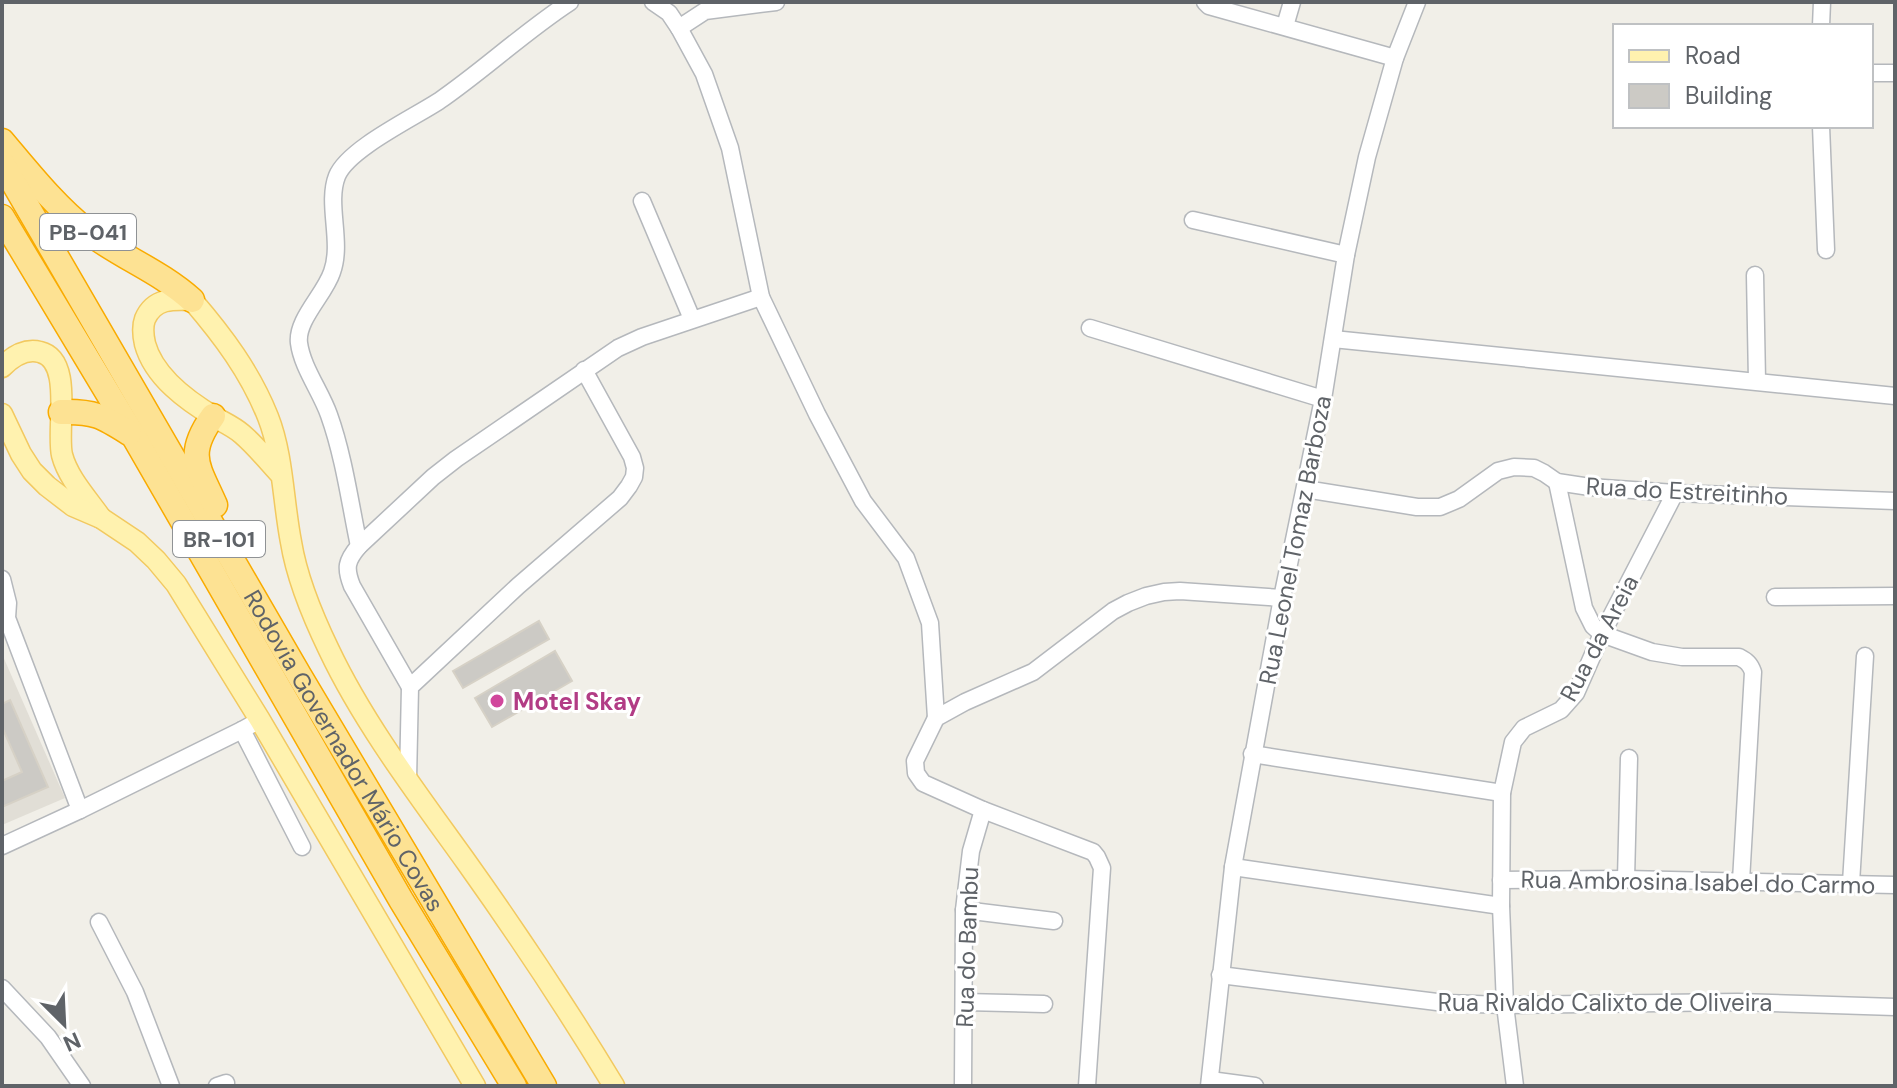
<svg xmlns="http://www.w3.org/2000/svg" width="1897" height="1088" font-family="'DM Sans',sans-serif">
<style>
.education{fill:#e1ded6}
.building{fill:#cccac5;stroke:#d6d1c6;stroke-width:2}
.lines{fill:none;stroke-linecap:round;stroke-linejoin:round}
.minor-casing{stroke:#b5b8bc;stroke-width:19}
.major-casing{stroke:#f2c960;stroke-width:23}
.highway-casing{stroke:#f9ab00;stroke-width:27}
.minor{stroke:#fff;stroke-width:16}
.major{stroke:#fff2af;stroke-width:20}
.highway{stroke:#fde293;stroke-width:24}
.hotel-dot{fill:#d1479c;stroke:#fff;stroke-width:3}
.labels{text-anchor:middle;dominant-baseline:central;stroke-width:6;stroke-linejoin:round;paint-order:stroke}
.shield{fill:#fff;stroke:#8f9295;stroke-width:2}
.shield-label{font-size:22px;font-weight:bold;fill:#5f6368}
.street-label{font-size:24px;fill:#5f6368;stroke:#fff}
.hotel-label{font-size:24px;font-weight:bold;fill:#b23c85;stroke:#fff;text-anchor:start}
</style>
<rect width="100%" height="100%" fill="#f1efe8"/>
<path class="education" d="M2,654L65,798L2,825Z"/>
<g class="building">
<path d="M539,621L549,639L463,688L453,671Z"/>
<path d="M555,651L572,681L492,727L475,698Z"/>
<path d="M10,700L48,787L2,807V781L22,772L2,727V704Z"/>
</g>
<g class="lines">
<defs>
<g id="minor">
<path d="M653,2L669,13L679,28L704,74L730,148L761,297L817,414L863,501L906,558L930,623L936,718"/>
<path d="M1205,2L1209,6L1395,58"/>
<path d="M1285,26L1292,2"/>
<path d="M1821,26L1822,2"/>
<path d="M679,28L705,11L776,2"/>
<path d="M1871,73H1895"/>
<path d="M1821,126L1826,250"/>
<path d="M642,201L692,319"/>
<path d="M1193,220L1346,255"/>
<path d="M1755,275L1757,381"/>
<path d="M1090,328L1323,399"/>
<path d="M1333,339L1895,396"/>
<path d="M1557,482L1584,608L1593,626L1602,634L1652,652L1682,657H1739C1747,661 1750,664 1753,672L1741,881"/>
<path d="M1305,489L1417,507H1440L1459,499L1498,471L1514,467L1534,468L1544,473L1557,482L1590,487L1675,493L1895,501"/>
<path d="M359,546C350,503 344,457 329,415C321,392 302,367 299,343C296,320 325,294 332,272C343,242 326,204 337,176C348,149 413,118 439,101C484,70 524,32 570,2"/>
<path d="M2,579L8,603L7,618L80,810"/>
<path d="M1775,597L1895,596"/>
<path d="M410,687L352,586C345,568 346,561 359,546L433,477L456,459L618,348L642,337L761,297"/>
<path d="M242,730L302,847"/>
<path d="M1252,754L1502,793"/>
<path d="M408,780L410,687L518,586L620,498L629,486L634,477L635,468L632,457L584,370"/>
<path d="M2,846L80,810L242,730L260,720"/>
<path d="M1233,867L1501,906"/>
<path d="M1626,879L1629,758"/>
<path d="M1501,880L1626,879L1895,885"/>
<path d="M1851,883L1865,656"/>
<path d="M964,910L1054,921"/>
<path d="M99,922L135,992L171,1086"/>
<path d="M1220,975L1445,1003L1505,1005L1738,1002L1895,1007"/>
<path d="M2,988L48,1037L82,1086"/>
<path d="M964,1002L1044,1004"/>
<path d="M1210,1080L1255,1086"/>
<path d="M217,1086L226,1083"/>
<path d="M963,1086L964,910L971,851L983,810"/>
<path d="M1087,1086L1102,868L1097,857L1093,852L983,810L923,783L916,773L915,761L936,718L965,702L1033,672L1113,611L1128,603L1146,596L1164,592L1180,591L1282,598"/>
<path d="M1209,1086L1233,867L1282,598L1323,399L1346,255L1367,157L1395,58L1417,2"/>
<path d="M1515,1086L1505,1005L1501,906L1502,793L1513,742L1524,728L1561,710L1576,693L1602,634L1675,493"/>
</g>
<g id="major">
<path d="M2,367C12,357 25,348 40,352C74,360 56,429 62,455C68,478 87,498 101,518"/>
<path d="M2,414L21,454L32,471L47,486L73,506L101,518L137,542L156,560L176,584L260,720L475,1086"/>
<path d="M280,474C268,461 256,446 242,434C234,427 225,423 216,418C187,401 154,377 145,344C143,335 142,327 145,319C154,298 173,299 192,300C223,336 250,372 268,417C283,455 283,501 291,542C297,579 312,615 329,650C364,724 419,796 467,863C519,936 568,1010 614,1086"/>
</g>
<g id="highway">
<path d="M2,141C29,173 55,206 88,232C121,257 161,272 192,300"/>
<path id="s1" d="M2,163L299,675L544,1086"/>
<path d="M2,217L133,435L401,900L514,1086"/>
<path d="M61,412C94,411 102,416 129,433"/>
<path d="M213,416C185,455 198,466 215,505"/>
</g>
</defs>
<use href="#minor" class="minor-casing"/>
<use href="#major" class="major-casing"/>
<use href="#highway" class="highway-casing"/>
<use href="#minor" class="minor"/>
<use href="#major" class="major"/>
<use href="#highway" class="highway"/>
</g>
<circle class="hotel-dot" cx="497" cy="701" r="8"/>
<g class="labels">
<g class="shield">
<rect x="40" y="214" width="96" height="36" rx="6"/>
<rect x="173" y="521" width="92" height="36" rx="6"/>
</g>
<g class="shield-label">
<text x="88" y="232">PB-041</text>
<text x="219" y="539">BR-101</text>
</g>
<g class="street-label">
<text transform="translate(1687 491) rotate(3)">Rua do Estreitinho</text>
<text transform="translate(1295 540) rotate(-79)">Rua Leonel Tomaz Barboza</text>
<text transform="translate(1599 638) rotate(-62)">Rua da Areia</text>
<text stroke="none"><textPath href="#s1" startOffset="680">Rodovia Governador Mário Covas</textPath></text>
<text transform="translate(1698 882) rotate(1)">Rua Ambrosina Isabel do Carmo</text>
<text transform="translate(967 947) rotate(-88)">Rua do Bambu</text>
<text x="1605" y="1002">Rua Rivaldo Calixto de Oliveira</text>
</g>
<g class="hotel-label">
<text x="513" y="701">Motel Skay</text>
</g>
</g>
<rect width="1897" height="1088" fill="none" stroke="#5f6368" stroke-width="8"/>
<rect x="1613" y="24" width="260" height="104" fill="#ffffff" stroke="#bfc1c3" stroke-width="2"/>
<rect x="1629" y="50" width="40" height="12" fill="#fff2af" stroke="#bfc1c3" stroke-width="2"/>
<text x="1685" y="64" font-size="24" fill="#5f6368">Road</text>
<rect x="1629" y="84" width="40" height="24" fill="#cccac5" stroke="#bfc1c3" stroke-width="2"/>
<text x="1685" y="104" font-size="24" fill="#5f6368">Building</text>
<g transform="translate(64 1024) rotate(156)" stroke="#ffffff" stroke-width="6" paint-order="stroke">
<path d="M0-6L14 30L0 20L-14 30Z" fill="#5f6368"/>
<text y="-12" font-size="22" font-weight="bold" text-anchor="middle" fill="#5f6368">N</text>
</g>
</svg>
